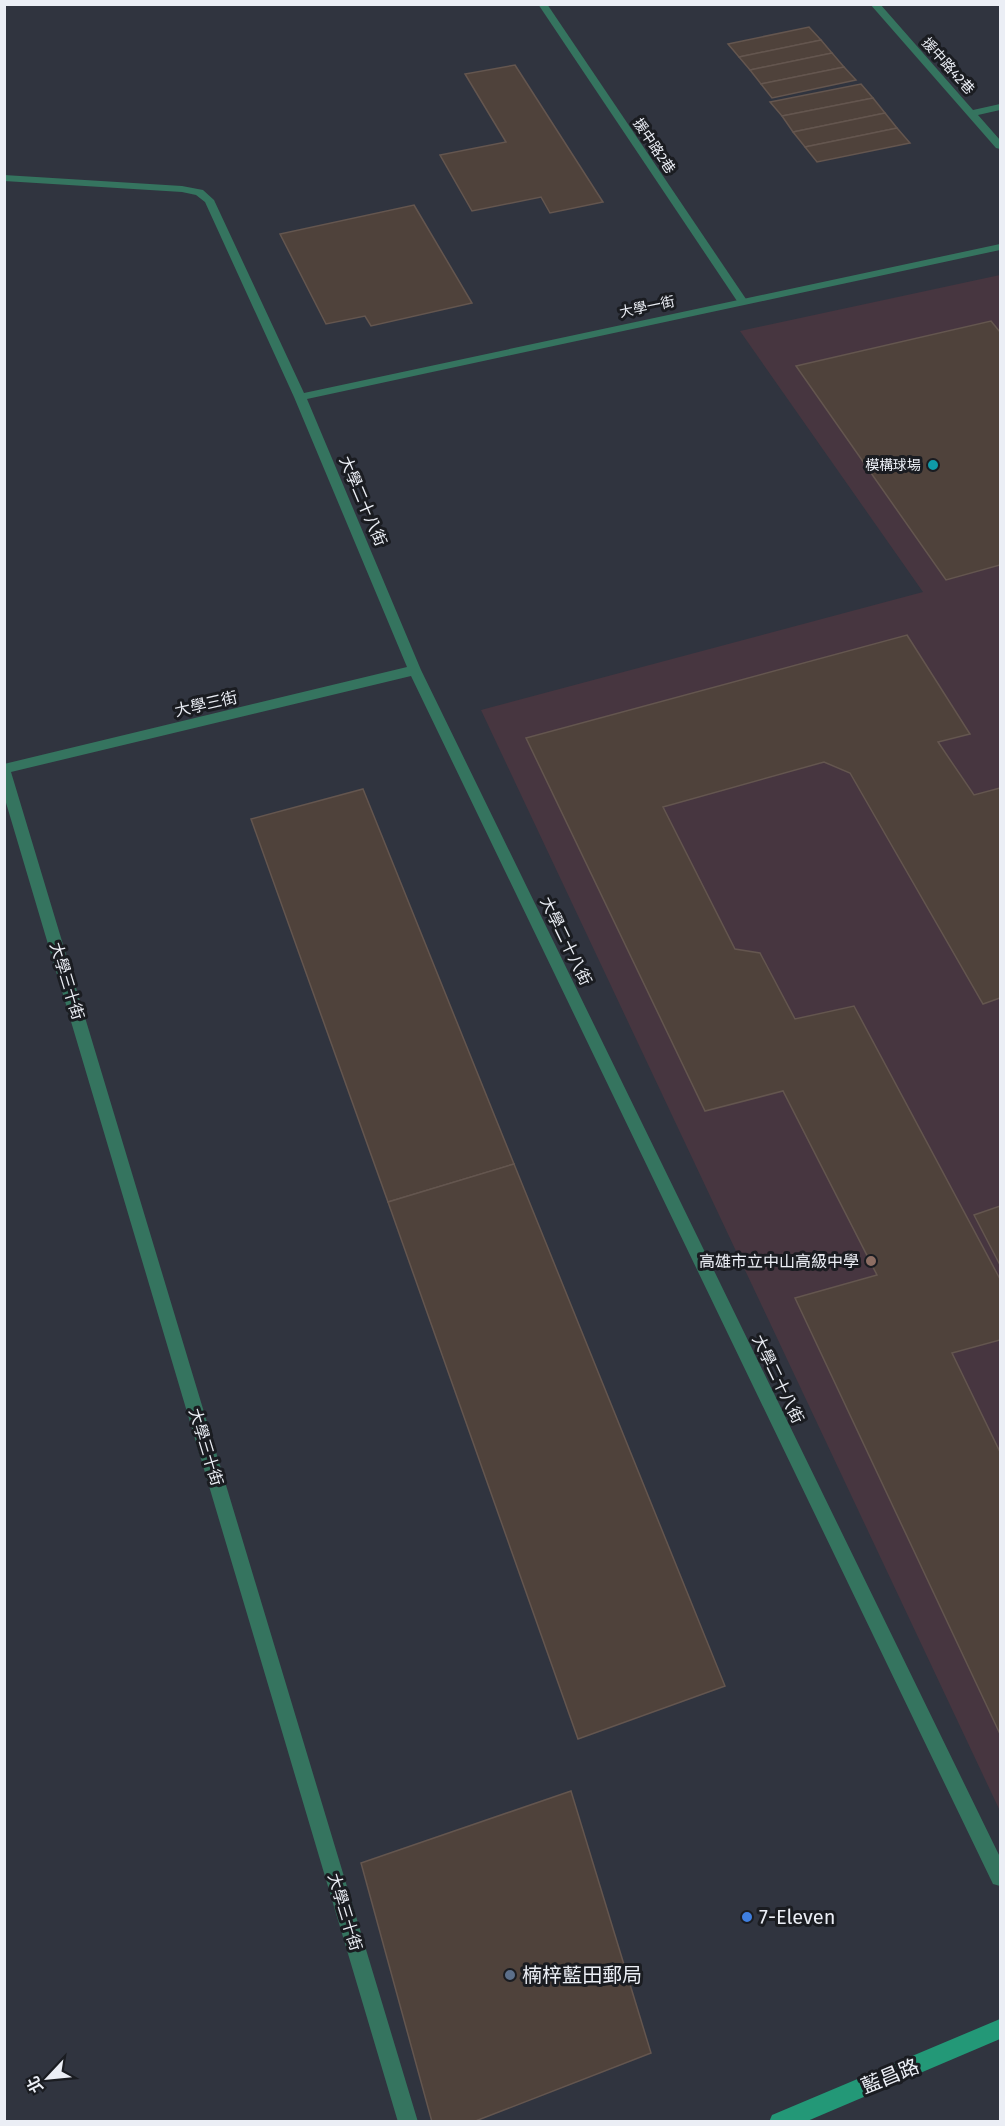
<svg xmlns="http://www.w3.org/2000/svg" width="1005" height="2126" font-family="'Fira Sans','Noto Sans TC',sans-serif">
<style>
.education{fill:#473640}
.building{fill:#4f423b;stroke:#64564f;stroke-width:1.5}
.lines{fill:none;stroke-linecap:round;stroke-linejoin:round}
.lane{fill:#35745f;fill-rule:evenodd}
.street{fill:#35745f;fill-rule:evenodd}
.secondary{fill:#239877;fill-rule:evenodd}
.culture-dot{fill:#0f9aa8;stroke:#1a1c21;stroke-width:2}
.education-dot{fill:#8d6e63;stroke:#1a1c21;stroke-width:2}
.shop-dot{fill:#3f7fe0;stroke:#1a1c21;stroke-width:2}
.service-dot{fill:#5c6f8a;stroke:#1a1c21;stroke-width:2}
.labels{text-anchor:middle;dominant-baseline:central;stroke-width:6;stroke-linejoin:round;paint-order:stroke}
.far-street-label{font-size:14px;fill:#ebeef5;stroke:#1a1c21}
.far-poi-label{font-size:14px;fill:#ebeef5;stroke:#1a1c21;text-anchor:end}
.street-label{font-size:16px;fill:#ebeef5;stroke:#1a1c21}
.poi-label{font-size:16px;fill:#ebeef5;stroke:#1a1c21;text-anchor:end}
.near-poi-label{font-size:20px;fill:#ebeef5;stroke:#1a1c21;text-anchor:start}
.near-street-label{font-size:20px;fill:#ebeef5;stroke:#1a1c21}
</style>
<rect width="100%" height="100%" fill="#30343f"/>
<path class="education" d="M1000,275V1811L481,710L923,592L740,331Z"/>
<g class="building">
<path d="M809,27L821,40L739,57L728,44Z"/>
<path d="M821,40L832,53L750,70L739,57Z"/>
<path d="M832,53L844,67L761,84L750,70Z"/>
<path d="M515,65L603,202L550,213L541,197L472,211L440,155L506,142L465,74Z"/>
<path d="M844,67L856,80L772,98L761,84Z"/>
<path d="M861,84L873,98L782,116L770,102Z"/>
<path d="M873,98L885,113L793,132L782,116Z"/>
<path d="M885,113L897,128L805,147L793,132Z"/>
<path d="M897,128L910,143L817,162L805,147Z"/>
<path d="M414,205L472,303L371,326L365,316L326,324L280,234Z"/>
<path d="M991,321L1000,332V565L946,580L796,366Z"/>
<path d="M907,635L970,734L938,742L974,795L1000,788V998L983,1004L850,773L824,762L663,807L735,949L760,953L795,1019L854,1006L1000,1279V1340L952,1353L1000,1452V1734L795,1298L877,1275L783,1091L705,1111L526,738Z"/>
<path d="M363,789L514,1164L388,1202L251,819Z"/>
<path d="M514,1164L725,1686L578,1739L388,1202Z"/>
<path d="M1000,1206V1265L974,1215Z"/>
<path d="M571,1791L651,2053L473,2122H432L361,1863Z"/>
</g>
<g class="lines">
<g class="lane">
<path d="M538,4H547L748,302L747,304H739Z"/>
<path d="M870,4H880L973,110L1000,104V110L978,115L1000,140V149L996,148Z"/>
</g>
<path class="street" d="M4,175L182,186L203,190L214,200L304,393L1000,244V250L307,399L421,670L1000,1857V1886L993,1884L411,676L11,772L418,2122H398L4,796V764L407,667L294,397L205,202L196,195L182,192L4,181Z"/>
<path class="secondary" d="M1000,2019V2039L805,2122H769L772,2115Z"/>
</g>
<circle class="culture-dot" cx="933" cy="465" r="6"/>
<circle class="education-dot" cx="871" cy="1261" r="6"/>
<circle class="shop-dot" cx="747" cy="1917" r="6"/>
<circle class="service-dot" cx="510" cy="1975" r="6"/>
<g class="labels">
<g class="far-street-label">
<text transform="translate(948 66) rotate(48)">援中路42巷</text>
<text transform="translate(654 146) rotate(56)">援中路2巷</text>
<text transform="translate(647 307) rotate(-12)">大學一街</text>
</g>
<g class="far-poi-label">
<text x="921" y="465">模構球場</text>
</g>
<g class="street-label">
<text transform="translate(363 501) rotate(67)">大學二十八街</text>
<text transform="translate(206 704) rotate(-13)">大學三街</text>
<text transform="translate(566 941) rotate(64)">大學二十八街</text>
<text transform="translate(67 981) rotate(73)">大學三十街</text>
<text transform="translate(778 1379) rotate(64)">大學二十八街</text>
<text transform="translate(206 1447) rotate(73)">大學三十街</text>
<text transform="translate(345 1912) rotate(73)">大學三十街</text>
</g>
<g class="poi-label">
<text x="859" y="1261">高雄市立中山高級中學</text>
</g>
<g class="near-poi-label">
<text x="759" y="1917">7-Eleven</text>
<text x="522" y="1975">楠梓藍田郵局</text>
</g>
<g class="near-street-label">
<text transform="translate(890 2076) rotate(-22)">藍昌路</text>
</g>
</g>
<rect width="1005" height="2126" fill="none" stroke="#ebeef5" stroke-width="12"/>
<g transform="translate(48 2078) rotate(244)" stroke="#1a1c21" stroke-width="4.5" paint-order="stroke">
<path d="M0-4.5L10 22L0 15L-10 22Z" fill="#ebeef5"/>
<text y="-9" font-size="16" font-weight="bold" text-anchor="middle" fill="#ebeef5">北</text>
</g>
</svg>
